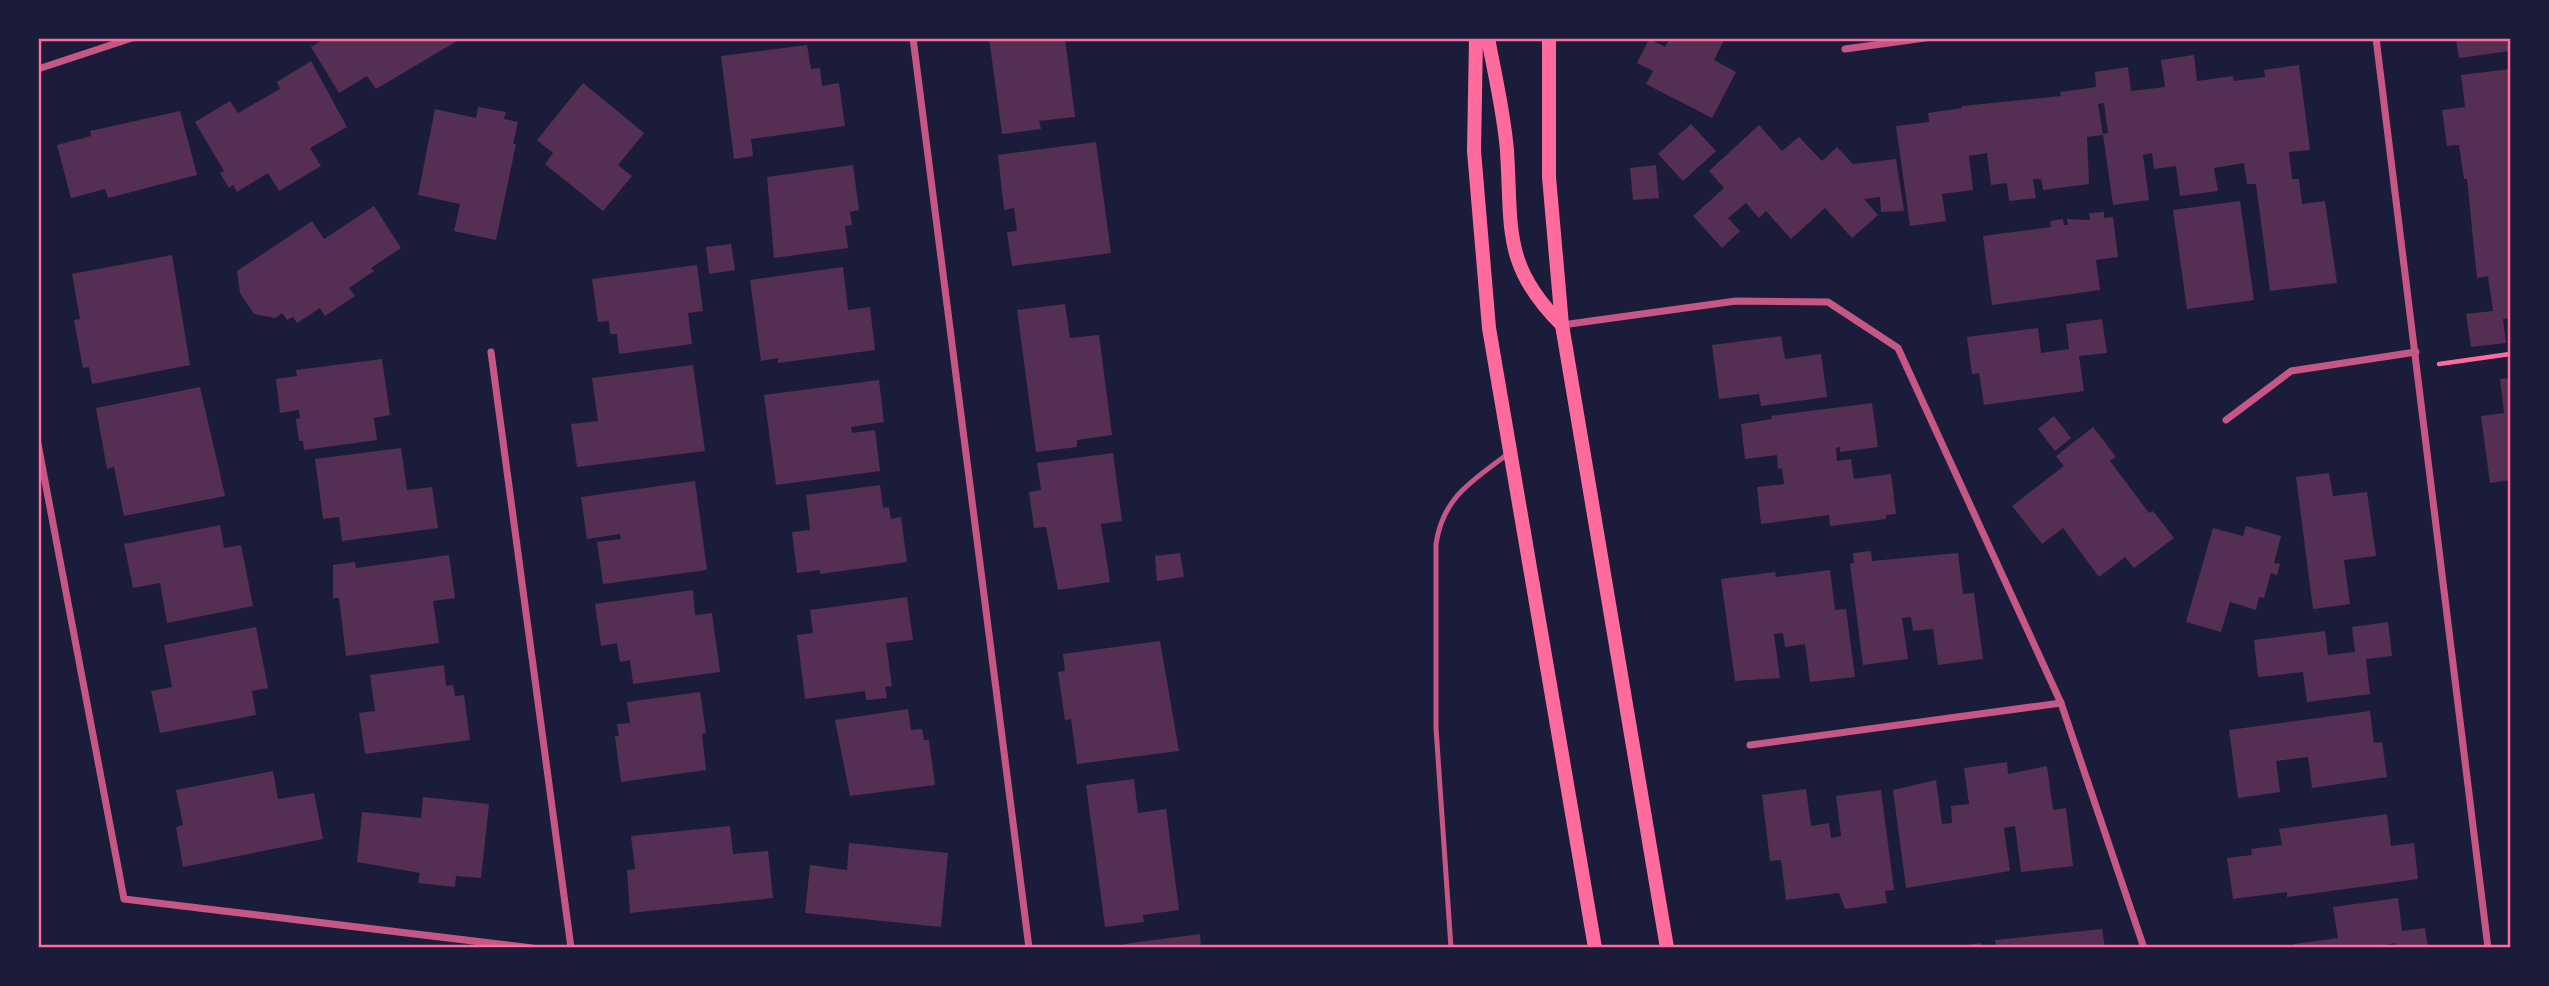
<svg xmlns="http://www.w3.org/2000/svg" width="2549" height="986" font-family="'PT Sans',sans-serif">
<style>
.building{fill:#542f53}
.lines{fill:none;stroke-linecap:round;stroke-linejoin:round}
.path{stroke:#ff6b9d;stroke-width:4.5}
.service{stroke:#c65784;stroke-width:5}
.minor{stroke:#c65784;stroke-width:7}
.secondary{stroke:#ff6b9d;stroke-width:14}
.neatline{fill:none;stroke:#ff6b9d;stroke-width:2.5}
</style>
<rect width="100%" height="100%" fill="#1b1b3a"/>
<g class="building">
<path d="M325,38H456L457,41L376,89L367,76L339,93L311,47Z"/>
<path d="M989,38H1065L1075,117L1039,121L1041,129L1002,134Z"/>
<path d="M1670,38H1725L1714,60L1736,72L1712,118L1646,84L1653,71L1637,63L1649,39L1665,47Z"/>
<path d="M2456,38H2510V51L2459,58Z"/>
<path d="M807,45L811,69L820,68L822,86L839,83L845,126L751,139L753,156L734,159L721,56Z"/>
<path d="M2194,55L2197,81L2233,76L2234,81L2265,77L2264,70L2299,65L2310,150L2289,152L2292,179H2299L2302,204L2325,201L2337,283L2270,291L2256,184H2247L2244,163L2214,168L2218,191L2180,196L2176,166L2154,169L2152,153L2143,155L2149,200L2113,205L2103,134L2108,133L2104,103L2098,104L2103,135L2087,137L2089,184L2043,190L2041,179H2033L2036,198L2009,201L2007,183L1991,185L1987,153L1969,156L1973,190L1942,194L1946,221L1910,226L1896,126L1929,122L1928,113L1962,108V106L2061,96L2060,92L2096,87L2095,72L2128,67L2131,91L2165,87L2161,60Z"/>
<path d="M311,61L347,127L310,148L321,166L279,191L268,173L237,192L233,185L229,188L220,173L224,171L195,122L230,101L238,113L280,89L277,82Z"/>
<path d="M2510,69V318L2503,319L2506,343L2471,347L2466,314L2493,311L2488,276L2477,278L2467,179H2464L2459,145L2447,146L2442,110L2465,107L2461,75Z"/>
<path d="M583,83L644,133L618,165L632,176L603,211L545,164L553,153L537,140Z"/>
<path d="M478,107L506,112L504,119L518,122L513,144H516L496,240L454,231L460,204L418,195L435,109L476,118Z"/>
<path d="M180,111L197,175L108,198L105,189L71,198L57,145L91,136L90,131Z"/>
<path d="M1691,124L1716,151L1683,181L1658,154Z"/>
<path d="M1759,125L1782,151L1799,137L1822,161L1837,147L1853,164L1896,159L1904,211L1881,212L1880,197L1864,199L1878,215L1852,238L1825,208L1791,239L1766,211L1759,218L1746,203L1728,218L1740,231L1722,248L1693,216L1724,188L1709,171Z"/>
<path d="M1096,142L1111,253L1012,266L1007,232L1017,231L1014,208L1004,210L998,155Z"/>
<path d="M853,165L859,210L850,212L852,225L845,226L848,248L774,258L767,177Z"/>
<path d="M1656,165L1659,198L1633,200L1630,168Z"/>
<path d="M2240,201L2254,300L2187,309L2173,210Z"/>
<path d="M374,206L401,248L371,268L374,271L349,288L355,296L325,316L320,308L297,323L293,317L287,320L282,313L275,318L254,314L240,293L237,271L312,221L324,239Z"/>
<path d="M2104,212V218L2113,217L2118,257L2096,260L2100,290L1992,305L1983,236L2051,227L2050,221L2063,219L2064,225H2068L2067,219L2090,220L2089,213Z"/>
<path d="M731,244L735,270L709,274L706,247Z"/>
<path d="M172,255L190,365L92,384L89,367L83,368L74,320L80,319L72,274Z"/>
<path d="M697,265L703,311L688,313L692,344L619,354L617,334H610L609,321L598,322L592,279Z"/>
<path d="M843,267L848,310L870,307L875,350L778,363V358L761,361L750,280Z"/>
<path d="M1065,304L1070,338L1099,335L1112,435L1077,440V447L1036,452L1017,310Z"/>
<path d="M2102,319L2107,353L2079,356L2084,391L1984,405L1979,373L1972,374L1967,337L2038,328L2041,353L2069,349L2066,324Z"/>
<path d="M1781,336L1785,359L1821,354L1827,397L1761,406L1759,394L1719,399L1712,345Z"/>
<path d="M382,359L390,415L374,418L377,440L304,450L303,441H299L296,419L300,418L299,410L280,413L276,379L297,376L296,370Z"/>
<path d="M693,365L705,451L577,467L571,424L598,421L592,378Z"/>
<path d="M2510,378V480L2490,483L2481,416L2504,413L2500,379Z"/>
<path d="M879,380L884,422L851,427L852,433L875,430L880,471L776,485L764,395Z"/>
<path d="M200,387L225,496L124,516L114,467L107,469L96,408Z"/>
<path d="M1872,403L1878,447L1840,452V447L1836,448L1837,461L1851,459L1854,479L1891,474L1896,514L1886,515V519L1830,526L1829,515L1761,524L1757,487L1784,484L1782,468L1778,469L1777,455L1745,459L1741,424L1772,419L1771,416Z"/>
<path d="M2054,416L2071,438L2055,451L2038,429Z"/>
<path d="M2093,427L2116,457L2110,461L2149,513L2153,511L2174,538L2134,568L2125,557L2099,577L2063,528L2042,544L2012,506L2064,466L2056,456Z"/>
<path d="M401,448L407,490L432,487L438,528L342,541L339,517L323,519L315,459Z"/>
<path d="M1113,453L1122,521L1101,524L1110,582L1058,590L1046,527L1034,528L1029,492L1041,490L1037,463Z"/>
<path d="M2329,473L2333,496L2367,492L2376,556L2344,560L2350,604L2313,609L2296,477Z"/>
<path d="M695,481L707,570L603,584L597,542L621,539L620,534L587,539L581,497Z"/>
<path d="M880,485L883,508L889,507L891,519L901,517L907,562L820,574V570L797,573L792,532L810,530L806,495Z"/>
<path d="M220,525L224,548L241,545L253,606L167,623L160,583L133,588L124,544Z"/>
<path d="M2246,526L2281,536L2274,563L2280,564L2277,575L2271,573L2264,598L2259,597L2256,610L2230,602L2221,632L2186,622L2213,528L2243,536Z"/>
<path d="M1871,551L1872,561L1958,553L1963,594L1974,593L1983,659L1938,665L1933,629L1913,631L1911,617L1902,618L1908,659L1863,665L1850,564L1854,563L1853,553Z"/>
<path d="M1180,553L1184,577L1157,581L1155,556Z"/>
<path d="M449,555L455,598L433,601L439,643L346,656L339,598H333V565L355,562L356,568Z"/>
<path d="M1830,570L1835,610L1846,609L1855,677L1810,682L1805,644L1785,647L1783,633L1774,634L1780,678L1735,681L1721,579L1775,572L1776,577Z"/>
<path d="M693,590L695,615L712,613L720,672L633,684L630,660L620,662L617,643L601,646L595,604Z"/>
<path d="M907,597L913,640L886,643L892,686L885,687L887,698L866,700L865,691L805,699L797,635L813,633L810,610Z"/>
<path d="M2388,622L2392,656L2366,659L2370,694L2307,702L2303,672L2258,677L2254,640L2325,631L2328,655L2355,652L2352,627Z"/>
<path d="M256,627L268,688L252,691L256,715L160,733L151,691L172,687L164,645Z"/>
<path d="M1160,641L1179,751L1077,764L1071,719L1065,720L1058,672L1065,671L1063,654Z"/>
<path d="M444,665L446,686L453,685L455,696L464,695L470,740L365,754L359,713L375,711L370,675Z"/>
<path d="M700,692L706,733L702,734L706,770L621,782L615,736H619L617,724L630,723L627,702Z"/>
<path d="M908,709L911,730L922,729L924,740H929L935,785L850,796L835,720Z"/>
<path d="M2370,711L2374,743L2382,742L2387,777L2312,788L2308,757L2276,761L2280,792L2238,798L2229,730Z"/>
<path d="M2007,762L2008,774L2047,766L2053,810L2066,808L2073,866L2021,872L2015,826L2004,828L2010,871L1906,888L1893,790L1936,780L1942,824L1952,823L1951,806L1969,804L1964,768Z"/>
<path d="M273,771L278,799L314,793L323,839L183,867L176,827L183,825L176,790Z"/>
<path d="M1134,779L1138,813L1166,809L1179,910L1143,915L1144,922L1105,927L1086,785Z"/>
<path d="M1806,789L1811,826L1829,823L1831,838L1841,836L1836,796L1881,790L1894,890L1885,891L1887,903L1845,909L1839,893L1786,900L1781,860L1770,861L1762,795Z"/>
<path d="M423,797L489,804L481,878L456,876L455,887L418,883L420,873L357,862L362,812L421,818Z"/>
<path d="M2387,814L2391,846L2414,843L2418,879L2287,897V892L2233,899L2227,858L2252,855L2251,849L2282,845L2279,829Z"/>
<path d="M730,826L733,854L768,851L773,898L630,913L627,870L635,869L631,836Z"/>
<path d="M849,843L948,853L941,927L805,913L810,865L847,870Z"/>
<path d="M2398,898L2402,931L2425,928L2428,948H2396L2395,943L2366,948H2294V944L2338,938L2333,907Z"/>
<path d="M2102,929L2105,948H1996L1995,940Z"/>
<path d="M1200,934L1201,948H1125L1124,944Z"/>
<path d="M1981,943L1982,948H1958V946Z"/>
</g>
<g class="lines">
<path class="path" d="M2439,364L2510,354"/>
<path class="service" d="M1451,948L1436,728V544C1443,496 1474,480 1509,453"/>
<g class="minor">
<path d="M913,38L1029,948"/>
<path d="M2376,38L2488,948"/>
<path d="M1845,49L1925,38"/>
<path d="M38,69L132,38"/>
<path d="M1562,325L1736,301L1828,302L1898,348L2061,703L2144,948"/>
<path d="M491,352L571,948"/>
<path d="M2226,420L2291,371L2416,352"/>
<path d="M38,444L124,899L532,948"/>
<path d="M1750,745L2061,703"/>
</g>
<g class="secondary">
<path d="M1476,38L1474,151L1489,328L1595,948"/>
<path d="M1488,38C1495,76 1504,113 1507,151C1512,228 1502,266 1562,325"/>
<path d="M1549,38V177L1562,325L1667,948"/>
</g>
</g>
<rect width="2549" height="986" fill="none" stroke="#1b1b3a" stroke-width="80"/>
<rect x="40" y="40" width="2469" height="906" class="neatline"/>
</svg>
